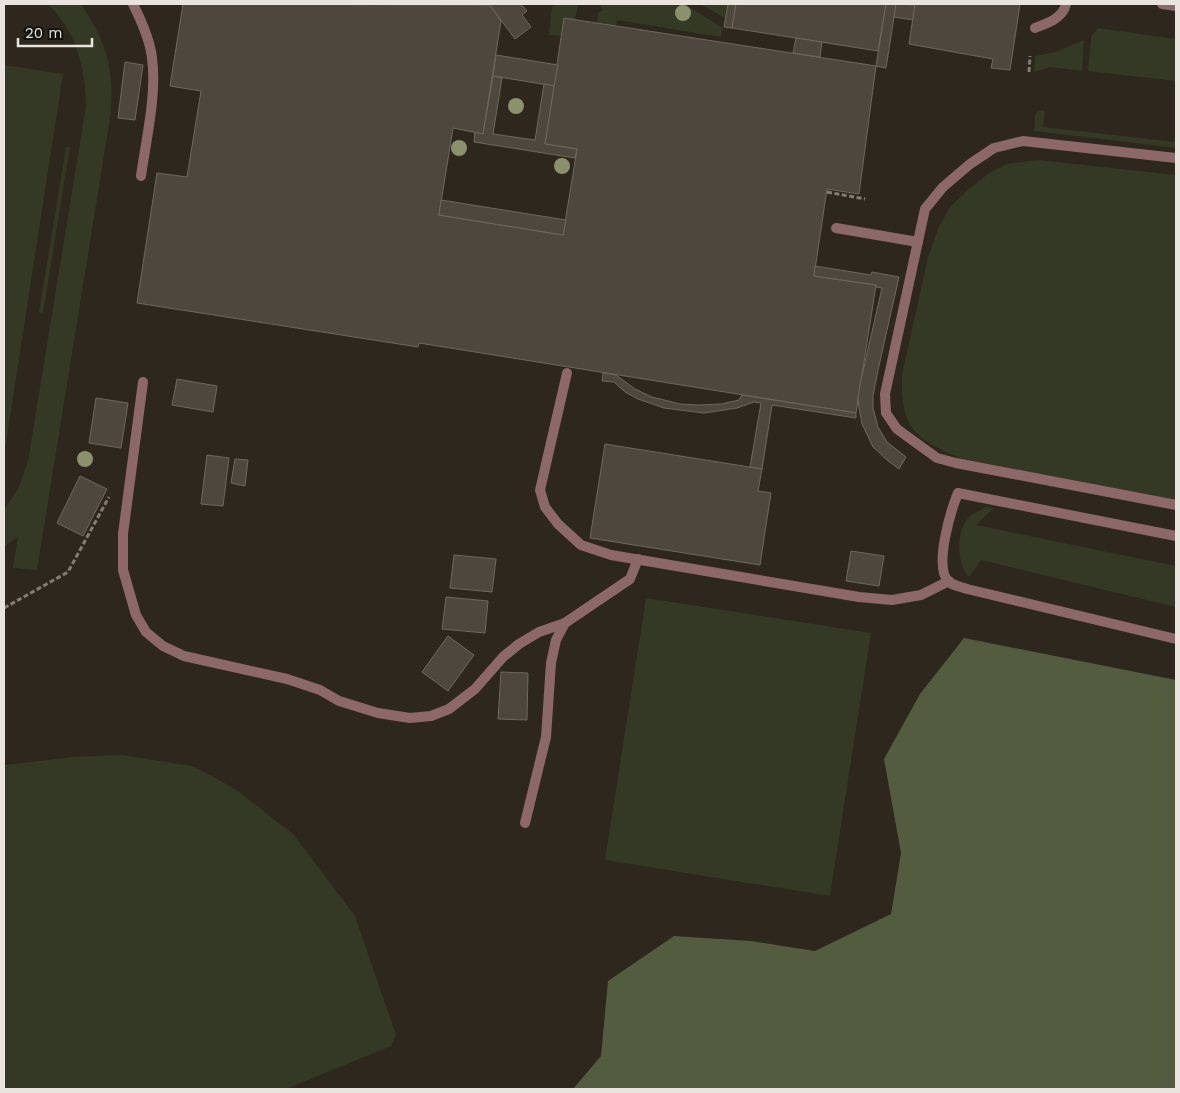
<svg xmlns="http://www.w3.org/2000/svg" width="1180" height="1093" font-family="'Work Sans',sans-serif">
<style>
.green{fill:#333924}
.forest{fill:#545c3f}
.building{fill:#4e473d;stroke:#6f685c}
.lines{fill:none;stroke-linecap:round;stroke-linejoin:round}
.path{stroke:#827c74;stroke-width:3;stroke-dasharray:5 2.5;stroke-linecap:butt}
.service{stroke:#8d6868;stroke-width:10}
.minor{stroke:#8d6868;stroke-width:10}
.tree{fill:#8b916d}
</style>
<rect width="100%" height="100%" fill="#2d271d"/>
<g class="green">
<path d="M47,4H81C96,26 110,53 111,81C112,91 111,102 111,112L37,570L13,568L18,536L4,547V510L18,489L28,461L86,106C85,69 77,30 47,4Z"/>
<path d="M556,4H578L575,20L562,36L549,35L552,6Z"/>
<path d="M599,4H684L723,28L721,37L617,20L616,26L597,23L598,13L603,10Z"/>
<path d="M700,4H728L725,18Z"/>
<path d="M1098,28L1176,39V81L1088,71L1091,37Z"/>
<path d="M1084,40L1082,71L1050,67L1034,72L1035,56L1055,52Z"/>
<path d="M4,65L63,74L4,456Z"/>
<path d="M1042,110L1045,111L1043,127L1176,142V148L1034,131L1035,115L1038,111Z"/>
<path d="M66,147H70L43,313L39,312Z"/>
<path d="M1038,160L1176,175V502L960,458C914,439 900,427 902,375L928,257L939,226L951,206L969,189L989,173L1007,164Z"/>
<path d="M986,507L994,508L976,525L1176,566V607L981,560L969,577C957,564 957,539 964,524C968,515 979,511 986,507Z"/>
<path d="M646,598L871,633L830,896L605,860Z"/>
<path d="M121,755L192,766L212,776L238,791L294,835L355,916L396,1035L391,1046L286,1089H4V765L74,757Z"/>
</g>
<path class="forest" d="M964,638L1176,680V1089H573L601,1056L608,981L674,936L751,941L815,951L891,914L901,853L884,759L920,694Z"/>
<g class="building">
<path d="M183,4L490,5L501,21L483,134L453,128L439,215L563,235L577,149L545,144L564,18L876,66L859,194L827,189L814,276L876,285L856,413L419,343L418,347L137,303L157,173L187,177L201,91L170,86Z"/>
<path d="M489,4H521L527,11L522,15L531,27L515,39Z"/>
<path d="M728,4H736L732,28L724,27Z"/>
<path d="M736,4H886L878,51L732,28Z"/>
<path d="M886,4H896L886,68L876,66Z"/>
<path d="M896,4L915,5L913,20L894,17Z"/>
<path d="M915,4H1020L1010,70L991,68L993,59L909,44Z"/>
<path d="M796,38L822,42L820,57L793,53Z"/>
<path d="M496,55L558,65L554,86L493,76Z"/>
<path d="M125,62L143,65L135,120L118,118Z"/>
<path d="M493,76L502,78L493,134L535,140L544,84L554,86L545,144L577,149L575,158L474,142L475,132L483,134Z"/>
<path d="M441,200L566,220L563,235L439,215Z"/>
<path d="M815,266L871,275L872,272L899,277L878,370L873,396V408L878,427L887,442L906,457L899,469L887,460L873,447L862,424L859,408L858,397L861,380L882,288L876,287V285L814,276Z"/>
<path d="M603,373L616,375L635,389L652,397L680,404L699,405L721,404L739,400L742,395L856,413V418L772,405L762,469L750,467L761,403L754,402L737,408L704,413L664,408L638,399L625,392L614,382L602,381Z"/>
<path d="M177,379L217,386L213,412L172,405Z"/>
<path d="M96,398L128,403L121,448L89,443Z"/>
<path d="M605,444L762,469L758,491L771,493L760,565L590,538Z"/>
<path d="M207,455L229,458L223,506L201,504Z"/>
<path d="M235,459L248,460L245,486L231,483Z"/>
<path d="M80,476L107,489L83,536L57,523Z"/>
<path d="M851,551L884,556L879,586L846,581Z"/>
<path d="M454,555L496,559L492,592L450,588Z"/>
<path d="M446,597L488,601L485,633L442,629Z"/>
<path d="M448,636L474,655L448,691L422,672Z"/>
<path d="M501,672L528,673L527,720L498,719Z"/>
</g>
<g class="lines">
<g class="path">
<path d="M1029,72L1030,56"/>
<path d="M827,192L865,199"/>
<path d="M4,608L68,572L109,497"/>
</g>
<g class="service">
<path d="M1162,4L1176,6"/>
<path d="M1035,28C1048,23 1063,18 1066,4"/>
<path d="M1176,158L1023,141L994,148L970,164L943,187L925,209L885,394L886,413L897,429L937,458L956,463L1176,505"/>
<path d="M836,228L918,242"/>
<path d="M1176,536L958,493C951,510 933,568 949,582C954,586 962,587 967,589L1176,639"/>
</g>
<g class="minor">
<path d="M133,4C141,20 150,39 152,58C157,94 146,140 141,176"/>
<path d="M567,373L540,490L545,507L558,524L581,545L611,555L859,597L892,600L921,595L949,581"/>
<path d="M143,382L123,534V570L136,615L146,632L163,646L184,656L287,679L320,690L339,701L378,713L410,718L431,716L449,709L475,689L503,657L519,644L539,632L565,623"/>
<path d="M525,823L546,737L551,663L556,640L565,623L630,579L638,559"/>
</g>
</g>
<g class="tree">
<circle cx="683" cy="13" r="8"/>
<circle cx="516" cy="106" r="8"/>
<circle cx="459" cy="148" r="8"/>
<circle cx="562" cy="166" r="8"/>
<circle cx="85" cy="459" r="8"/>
</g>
<rect width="1180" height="1093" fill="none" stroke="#e9e5de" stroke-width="10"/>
<path d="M18 38v8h74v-8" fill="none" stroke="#e9e5de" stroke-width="2.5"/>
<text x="25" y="38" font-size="15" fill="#e9e5de" stroke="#13110c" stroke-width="4" paint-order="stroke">20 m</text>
</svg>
